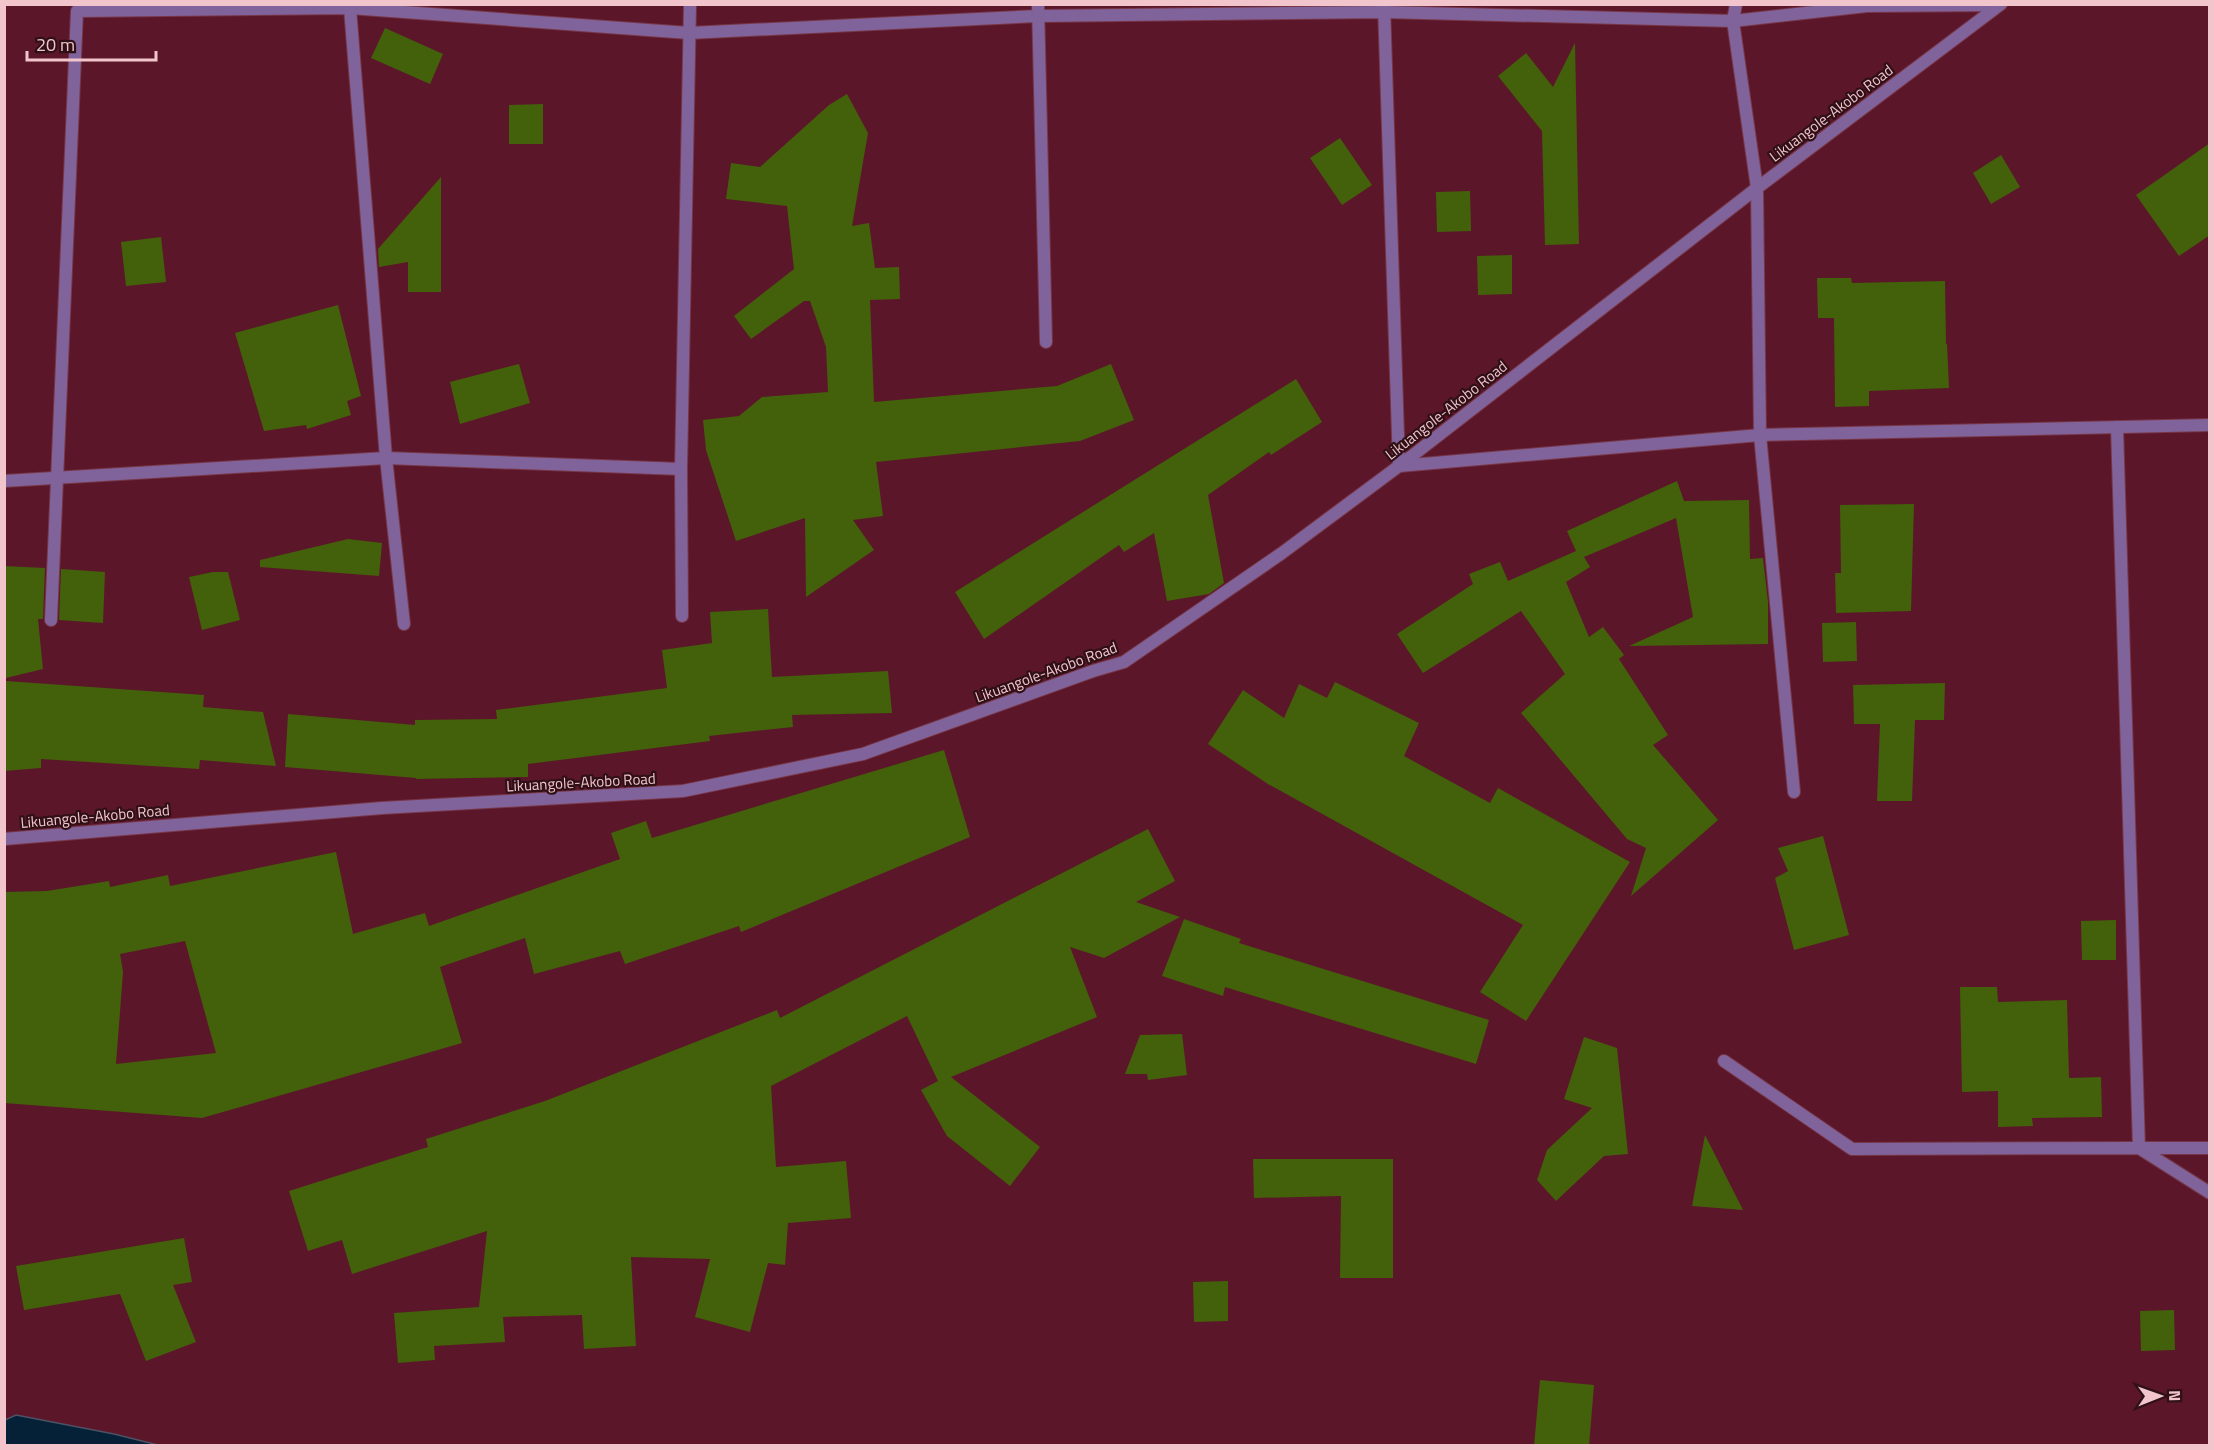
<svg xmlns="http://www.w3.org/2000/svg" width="2214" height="1450" font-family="'Titillium Web',sans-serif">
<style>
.water{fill:#052138;stroke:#4c5264;stroke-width:1.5}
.building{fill:#43600a;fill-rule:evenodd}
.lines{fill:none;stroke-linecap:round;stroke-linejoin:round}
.minor-casing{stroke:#773647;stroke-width:14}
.tertiary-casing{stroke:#773647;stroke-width:14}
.minor{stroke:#80639a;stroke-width:12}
.tertiary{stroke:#80639a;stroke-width:12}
.labels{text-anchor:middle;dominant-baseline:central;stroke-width:4.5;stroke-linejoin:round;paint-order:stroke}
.street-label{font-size:15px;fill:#f2c5cc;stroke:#2f1017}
</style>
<rect width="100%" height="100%" fill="#5c162a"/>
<path class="water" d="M16,1415L114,1434L158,1445H5V1420Z"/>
<g class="building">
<path d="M385,28L443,54L430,84L371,58Z"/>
<path d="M1575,43L1579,244L1545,245L1542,131L1498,76L1526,53L1553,87Z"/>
<path d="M847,94L868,133L852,226L869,223L875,268L899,267L900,299L870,300L874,402L1057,386L1111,364L1134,420L1080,441L876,462L883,516L853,520L874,550L806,597L805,518L736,541L706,450L703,420L739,416L762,397L828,392L826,347L810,301H804L751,339L734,316L794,269L787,206L726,199L731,163L760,167L829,105Z"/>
<path d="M543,104V144H509V105Z"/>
<path d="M1340,138L1372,185L1342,205L1310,158Z"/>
<path d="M2210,143V235L2179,256L2136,195Z"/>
<path d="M2001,155L2020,187L1991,204L1973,173Z"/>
<path d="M441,177V292H408V262L379,267L378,249Z"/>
<path d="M1470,191L1471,231L1437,232L1436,192Z"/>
<path d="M161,237L166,282L126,286L121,242Z"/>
<path d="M1512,255V294L1478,295L1477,256Z"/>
<path d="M1817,278H1851L1852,283L1945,281L1946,344H1947L1949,388L1869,391V406L1835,407L1834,318H1818Z"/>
<path d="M338,305L361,396L347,401L351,415L307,429L306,425L264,431L235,333Z"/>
<path d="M519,364L530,403L460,424L450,382Z"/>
<path d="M1296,379L1322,422L1271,455L1269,452L1208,495L1224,583L1209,594L1167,601L1154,533L1124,552L1119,545L984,639L955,592Z"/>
<path d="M1677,481L1684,501L1749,500L1750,559L1763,558L1768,602V644L1629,646L1693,617L1676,518L1584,557L1590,567L1566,582L1589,637L1603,627L1624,655L1619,659L1668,735L1653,745L1718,820L1631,896L1646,848L1627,839L1521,713L1565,674L1521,611L1423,673L1397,634L1473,584L1469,574L1500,562L1508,581L1576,551L1567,531Z"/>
<path d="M1914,504L1911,611L1836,613L1835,573H1841L1840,505Z"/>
<path d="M348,539L382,543L379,576L260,567V560Z"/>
<path d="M4,566L45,568L43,619H38L43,669L6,678Z"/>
<path d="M61,569L105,572L103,623L59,620Z"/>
<path d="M213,572H228L240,620L202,630L189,577Z"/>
<path d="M768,609L772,677L888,671L892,713L792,715L793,727L709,736L710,741L528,764V777L416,779V778L285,767L288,714L415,725V720L497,719L496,710L667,688L662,650L712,643L710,612Z"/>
<path d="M1856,622L1857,661L1823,662L1822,623Z"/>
<path d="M6,681L204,695L203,707L263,712L276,766L200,760L199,769L41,759V768L4,771Z"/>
<path d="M1335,682L1419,723L1404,756L1490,803L1498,788L1630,862L1526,1021L1480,992L1523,925L1268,784L1208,744L1243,690L1284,718L1299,684L1327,698Z"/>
<path d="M1945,683L1944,720H1915L1912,801H1877L1880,724H1854L1853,685Z"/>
<path d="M944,750L970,837L741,932L739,926L625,964L620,951L534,974L525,938L440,967L462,1043L202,1118L4,1103V892L47,891L109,881L110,887L168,875L170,886L336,852L353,934L425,913L429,926L620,859L611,833L646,821L652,838ZM185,941L216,1053L116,1064L123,972L120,954Z"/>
<path d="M1148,829L1175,881L1136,902L1180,917L1104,958L1070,947L1097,1017L951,1077L1040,1147L1010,1186L947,1136L921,1090L938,1081L907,1016L771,1086L776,1167L846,1161L851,1218L788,1223L785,1265L768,1263L750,1332L695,1317L710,1259L631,1257L636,1346L584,1349L582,1315L503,1317L505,1342L434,1346L435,1360L398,1363L394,1313L479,1307L487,1231L352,1274L342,1240L308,1251L289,1191L428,1147L426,1139L545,1101L777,1010L780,1018Z"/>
<path d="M1823,836L1849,935L1794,950L1775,878L1788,871L1778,848Z"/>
<path d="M1184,919L1241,939L1239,943L1489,1020L1476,1064L1225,987L1223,996L1162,976Z"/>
<path d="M2116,920V960H2082L2081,921Z"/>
<path d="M1960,987H1997L1998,1002L2067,1000L2069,1078L2101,1077L2102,1117L2032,1118L2033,1126L1998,1127V1091L1962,1092Z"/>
<path d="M1182,1034L1187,1075L1148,1080L1147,1074H1125L1140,1035Z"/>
<path d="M1584,1037L1617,1048L1628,1154L1604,1156L1556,1201L1537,1180L1547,1150L1592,1108L1564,1099Z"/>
<path d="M1705,1135L1743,1210L1692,1206Z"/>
<path d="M1253,1159H1393V1278H1340L1341,1196L1254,1198Z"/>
<path d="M184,1238L192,1282L173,1285L196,1342L146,1361L120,1294L24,1310L16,1266Z"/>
<path d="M1228,1281V1321L1194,1322L1193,1282Z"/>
<path d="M2174,1310L2175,1350L2141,1351L2140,1311Z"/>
<path d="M1540,1380L1594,1385L1589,1446H1534Z"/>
</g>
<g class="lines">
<defs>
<g id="minor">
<path d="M350,4V8L689,33L1038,16L1384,12L1733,21L1736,4"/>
<path d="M1038,4L1046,342"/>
<path d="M1384,5L1399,466L1760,435L2210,425"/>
<path d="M2117,427L2139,1148H2210"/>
<path d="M4,481L386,458L681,469"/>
<path d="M682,616L681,469L690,4"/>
<path d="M51,620L77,11L350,8L386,458L404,624"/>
<path d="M1794,792L1760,435L1757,188L1733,21L1867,6L1999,5"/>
<path d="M1724,1061L1852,1149L2139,1148L2210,1193"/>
</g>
<path id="tertiary" d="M4,839L382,808L683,791L863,754L1093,671L1124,662L1282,553L1399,466L1757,188L2001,4"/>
</defs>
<use href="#minor" class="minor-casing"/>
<use href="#tertiary" class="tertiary-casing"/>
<use href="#minor" class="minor"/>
<use href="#tertiary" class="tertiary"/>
</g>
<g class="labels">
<g class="street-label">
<text transform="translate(1831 113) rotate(-37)">Likuangole-Akobo Road</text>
<text transform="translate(1446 410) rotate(-38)">Likuangole-Akobo Road</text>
<text transform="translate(1046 672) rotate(-20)">Likuangole-Akobo Road</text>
<text transform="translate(581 782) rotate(-3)">Likuangole-Akobo Road</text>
<text transform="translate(95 816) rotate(-5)">Likuangole-Akobo Road</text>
</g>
</g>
<rect width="2214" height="1450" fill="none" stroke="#f2c5cc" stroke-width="12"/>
<g transform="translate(2160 1396) rotate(89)" stroke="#2f1017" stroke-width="4.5" paint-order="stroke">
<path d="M0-4.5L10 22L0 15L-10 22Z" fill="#f2c5cc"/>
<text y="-9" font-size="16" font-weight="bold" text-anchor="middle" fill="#f2c5cc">N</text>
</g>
<path d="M27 51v9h129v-9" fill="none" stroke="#f2c5cc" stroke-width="3"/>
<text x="36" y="51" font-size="18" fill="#f2c5cc" stroke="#2f1017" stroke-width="4.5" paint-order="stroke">20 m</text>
</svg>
